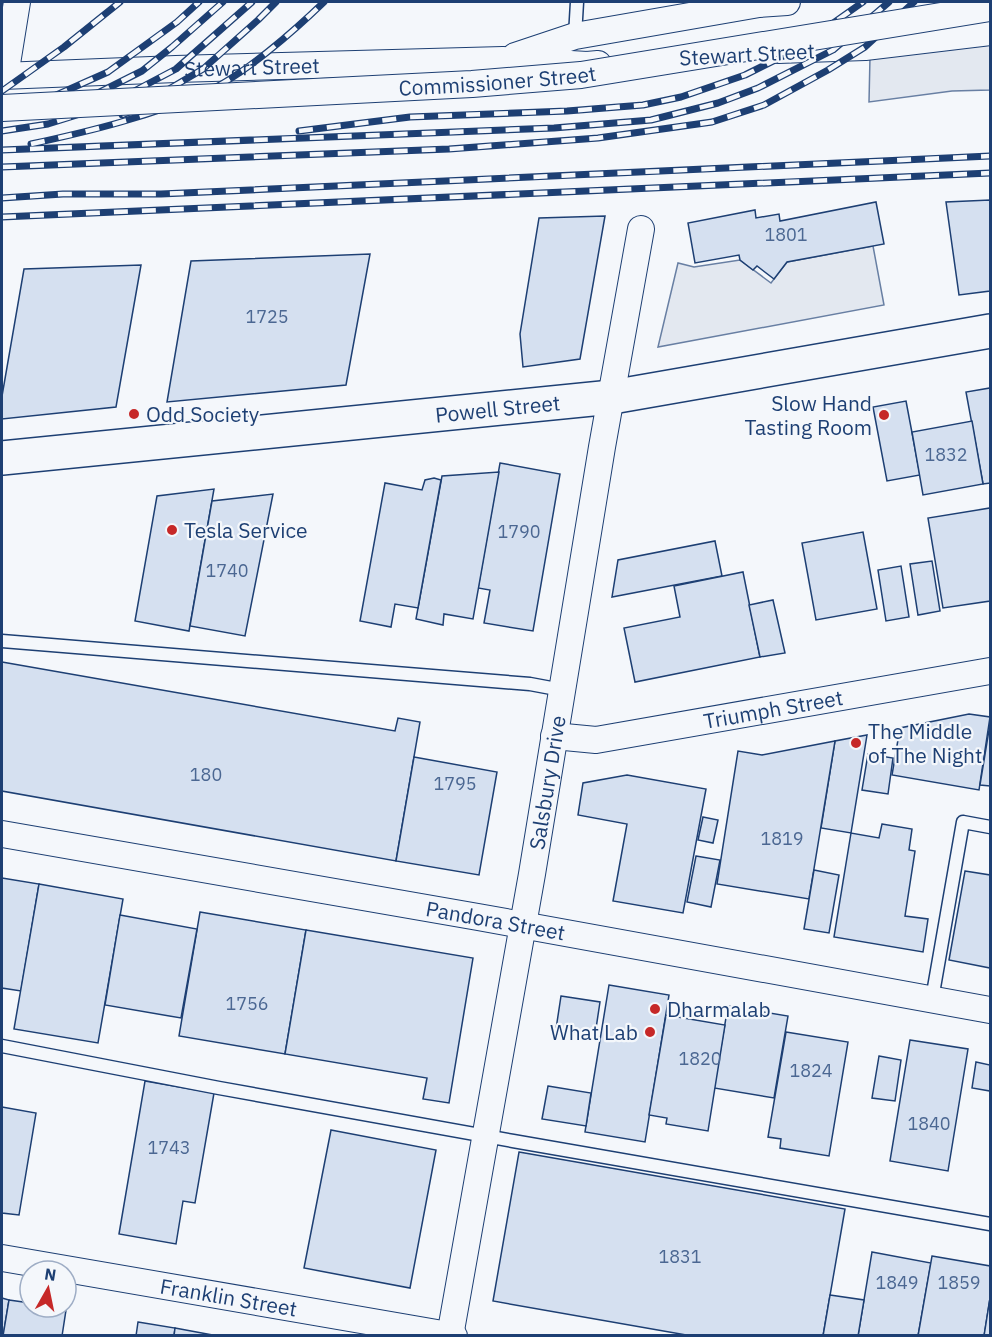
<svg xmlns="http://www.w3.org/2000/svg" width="992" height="1337" font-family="'IBM Plex Sans',sans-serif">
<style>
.parking{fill:#e3e8f0;stroke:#687fa3;stroke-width:1.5}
.building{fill:#d5e0f0;stroke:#1d3f73;stroke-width:1.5}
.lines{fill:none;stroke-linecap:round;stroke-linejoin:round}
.lane-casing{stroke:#1d3f73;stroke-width:15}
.street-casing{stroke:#1d3f73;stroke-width:28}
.secondary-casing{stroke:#1d3f73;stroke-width:36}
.lane{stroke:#f4f7fb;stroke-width:12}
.street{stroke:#f4f7fb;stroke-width:26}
.secondary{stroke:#f4f7fb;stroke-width:33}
.rail-casing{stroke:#1d3f73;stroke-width:7}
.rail{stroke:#f4f7fb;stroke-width:4.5;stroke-dasharray:14;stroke-linecap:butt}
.street-bridge-casing{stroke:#1d3f73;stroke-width:28;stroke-linecap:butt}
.street-bridge{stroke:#f4f7fb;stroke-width:26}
.poi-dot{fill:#c62828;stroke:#f4f7fb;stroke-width:2}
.labels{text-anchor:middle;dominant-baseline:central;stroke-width:4.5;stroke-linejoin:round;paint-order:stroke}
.number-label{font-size:18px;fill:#4b6792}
.street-label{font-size:21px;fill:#1d3f73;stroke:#f4f7fb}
.poi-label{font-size:21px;fill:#1d3f73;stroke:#f4f7fb;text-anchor:start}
</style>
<rect width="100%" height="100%" fill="#f4f7fb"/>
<g class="parking">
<path d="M990,45V90L952,91L869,102L870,57Z"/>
<path d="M873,246L884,305L658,347L678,263L694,267L740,260L771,283L787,262Z"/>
</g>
<g class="building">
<path d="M990,200V291L959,295L946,202Z"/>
<path d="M876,202L884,244L787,262L774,279L757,266L753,270L740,260L739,255L695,263L688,223L755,210L756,218L779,214L780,221Z"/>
<path d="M605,216L580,359L523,367L520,334L539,218Z"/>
<path d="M370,254L346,385L167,402L191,261Z"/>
<path d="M141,265L116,407L2,419V396L24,269Z"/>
<path d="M990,388V483L983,484L966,392Z"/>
<path d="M906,401L920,475L887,481L873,407Z"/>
<path d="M972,421L983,484L923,495L912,432Z"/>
<path d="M500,463L560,474L533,631L484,623L490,590L478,588Z"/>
<path d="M499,472L473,619L444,614L443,625L416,619L442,476Z"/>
<path d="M434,478L441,480L418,608L395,604L391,627L360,621L385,483L422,490L425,480Z"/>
<path d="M214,489L189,631L135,621L157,496Z"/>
<path d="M273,494L245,636L190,626L212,501Z"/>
<path d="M990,508V601L943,608L928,518Z"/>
<path d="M863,532L877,609L816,620L802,543Z"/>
<path d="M715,541L722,576L612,597L618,560Z"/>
<path d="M932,561L940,611L918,615L910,564Z"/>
<path d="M901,566L909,617L886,621L878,570Z"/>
<path d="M743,572L760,657L635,682L624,628L680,617L674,586Z"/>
<path d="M773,600L785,653L760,657L749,605Z"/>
<path d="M2,662L395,731L398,718L420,722L396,861L2,791Z"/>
<path d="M969,714L990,717L979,790L892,775L900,728Z"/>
<path d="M990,724V786L980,785Z"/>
<path d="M867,735L851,833L821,828L835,741Z"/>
<path d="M835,741L809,899L717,884L738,751L762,755Z"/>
<path d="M868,754L893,758L888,794L862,790Z"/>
<path d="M414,757L497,772L479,875L396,861Z"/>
<path d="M627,775L706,789L683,913L613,901L627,824L578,815L583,783Z"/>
<path d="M703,817L718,820L713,843L698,840Z"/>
<path d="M882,824L912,829L909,850L915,851L905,916L928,919L923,952L834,937L851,833L879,838Z"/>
<path d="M696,856L720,860L711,907L687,902Z"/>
<path d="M814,870L839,875L829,933L804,929Z"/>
<path d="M965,871L990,875V968L949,960Z"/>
<path d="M2,878L39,884L21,991L2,988Z"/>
<path d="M39,884L123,899L98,1043L14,1029Z"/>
<path d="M200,912L306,930L285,1054L179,1036Z"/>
<path d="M120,915L197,929L181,1018L105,1005Z"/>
<path d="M306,930L473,958L449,1103L423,1099L427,1078L285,1054Z"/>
<path d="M609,985L669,995L645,1142L585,1132Z"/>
<path d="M561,996L600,1002L595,1035L556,1029Z"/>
<path d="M728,1006L788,1016L774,1098L714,1088Z"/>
<path d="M666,1015L725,1025L708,1131L666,1124L667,1118L649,1115Z"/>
<path d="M786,1032L848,1042L829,1156L780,1148L781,1139L768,1137Z"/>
<path d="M910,1040L968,1049L948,1171L890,1161Z"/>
<path d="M879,1056L901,1060L895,1101L872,1098Z"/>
<path d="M976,1062L990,1065V1091L972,1088Z"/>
<path d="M145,1081L214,1093L195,1203L183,1201L176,1244L119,1234Z"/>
<path d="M548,1086L591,1093L586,1126L542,1119Z"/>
<path d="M2,1107L36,1113L19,1215L2,1213Z"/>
<path d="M331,1130L436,1150L410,1288L304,1268Z"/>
<path d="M519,1152L845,1209L823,1336H692L493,1301Z"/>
<path d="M872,1252L931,1263L918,1336H858Z"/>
<path d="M932,1256L990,1266V1298L984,1336H918Z"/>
<path d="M830,1295L864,1300L858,1336H823Z"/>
<path d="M2,1298L9,1300L3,1336H2Z"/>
<path d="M990,1298V1336H984Z"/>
<path d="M9,1300L30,1303V1307H52L66,1310L62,1336H3Z"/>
<path d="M138,1322L175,1328L174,1336H136Z"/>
<path d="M175,1328L218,1336H174Z"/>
</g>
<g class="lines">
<defs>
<g id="lane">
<path d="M575,36L577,2"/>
<path d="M2,641L530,684L562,690"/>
<path d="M932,999L963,822L990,827"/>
<path d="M2,1046L219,1088L513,1141L990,1224"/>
</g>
<g id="street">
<path d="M778,50L865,47L990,32"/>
<path d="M515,56L575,36L759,4L787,2"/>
<path id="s1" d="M2,76L176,69L503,60L587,65L598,64"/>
<path d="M5,76L17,2"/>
<path id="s2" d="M554,736L596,740L990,671"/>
<path id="s3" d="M2,834L478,917L990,1010"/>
<path id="s4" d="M2,1258L454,1336"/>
<path id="s5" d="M450,1336L532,874L602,447L641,229"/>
</g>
<g id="secondary">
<path id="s6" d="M2,458L612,397L990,331"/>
</g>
</defs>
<use href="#lane" class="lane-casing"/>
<use href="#street" class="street-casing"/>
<use href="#secondary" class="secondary-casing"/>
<use href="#lane" class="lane"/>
<use href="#street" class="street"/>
<use href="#secondary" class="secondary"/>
<defs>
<g id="rail">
<path d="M2,91L64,47L120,2"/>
<path d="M2,115L43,101L108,72L177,22L199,2"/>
<path d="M45,115L86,99L142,71L172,47L223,2"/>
<path d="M122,115L132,111L203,69L258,20L276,2"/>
<path d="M2,131L48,124L96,109L123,97L176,69L252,2"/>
<path d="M299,131L410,117L567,111L643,105L681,97L745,75L795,50L863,2"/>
<path d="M31,144C91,131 152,116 208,91C245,74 294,31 324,2"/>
<path d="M2,150L554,128L651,120L718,103L758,88L833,50L889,2"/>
<path d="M2,167L449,149L598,138L712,122L764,105L828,70L865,47L914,2"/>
<path d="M2,198L63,194H161L990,156"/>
<path d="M2,217L990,173"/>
</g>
</defs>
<use href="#rail" class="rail-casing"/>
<use href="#rail" class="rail"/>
<defs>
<g id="street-bridge">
<path id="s7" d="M2,108L472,84L581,75L990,8"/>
</g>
</defs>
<use href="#street-bridge" class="street-bridge-casing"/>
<use href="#street-bridge" class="street-bridge"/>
</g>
<g class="poi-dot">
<circle cx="134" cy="414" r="6"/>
<circle cx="884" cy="415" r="6"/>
<circle cx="172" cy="530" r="6"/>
<circle cx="856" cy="743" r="6"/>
<circle cx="655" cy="1009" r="6"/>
<circle cx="650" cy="1032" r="6"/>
</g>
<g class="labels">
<g class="number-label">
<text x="786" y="234">1801</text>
<text x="267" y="316">1725</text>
<text x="946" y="454">1832</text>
<text x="519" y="531">1790</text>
<text x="227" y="570">1740</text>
<text x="206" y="774">180</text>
<text x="455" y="783">1795</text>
<text x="782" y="838">1819</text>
<text x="247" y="1003">1756</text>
<text x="700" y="1058">1820</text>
<text x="811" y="1070">1824</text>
<text x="929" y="1123">1840</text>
<text x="169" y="1147">1743</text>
<text x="680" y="1256">1831</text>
<text x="897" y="1282">1849</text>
<text x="959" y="1282">1859</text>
</g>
<g class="street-label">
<text transform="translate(747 54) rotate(-3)">Stewart Street</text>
<text stroke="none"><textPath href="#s1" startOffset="250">Stewart Street</textPath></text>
<text stroke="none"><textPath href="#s7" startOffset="496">Commissioner Street</textPath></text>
<text stroke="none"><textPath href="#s6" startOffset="498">Powell Street</textPath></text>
<text stroke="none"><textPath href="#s2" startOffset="222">Triumph Street</textPath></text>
<text stroke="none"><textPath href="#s5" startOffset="562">Salsbury Drive</textPath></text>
<text stroke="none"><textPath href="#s3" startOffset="501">Pandora Street</textPath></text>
<text stroke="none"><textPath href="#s4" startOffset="230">Franklin Street</textPath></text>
</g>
<g class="poi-label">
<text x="872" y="403" text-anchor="end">Slow Hand<tspan x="872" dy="24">Tasting Room</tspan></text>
<text x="146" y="414">Odd Society</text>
<text x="184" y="530">Tesla Service</text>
<text x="868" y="731">The Middle<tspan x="868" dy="24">of The Night</tspan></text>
<text x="667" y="1009">Dharmalab</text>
<text x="638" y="1032" text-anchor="end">What Lab</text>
</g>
</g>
<rect width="992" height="1337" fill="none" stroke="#1d3f73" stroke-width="6"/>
<g transform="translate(48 1289) rotate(9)"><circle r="28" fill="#f4f7fb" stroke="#9eadc5" stroke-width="1.5"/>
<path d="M0-4.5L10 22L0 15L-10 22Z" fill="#c62828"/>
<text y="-9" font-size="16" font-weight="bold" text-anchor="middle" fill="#1d3f73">N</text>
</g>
</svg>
